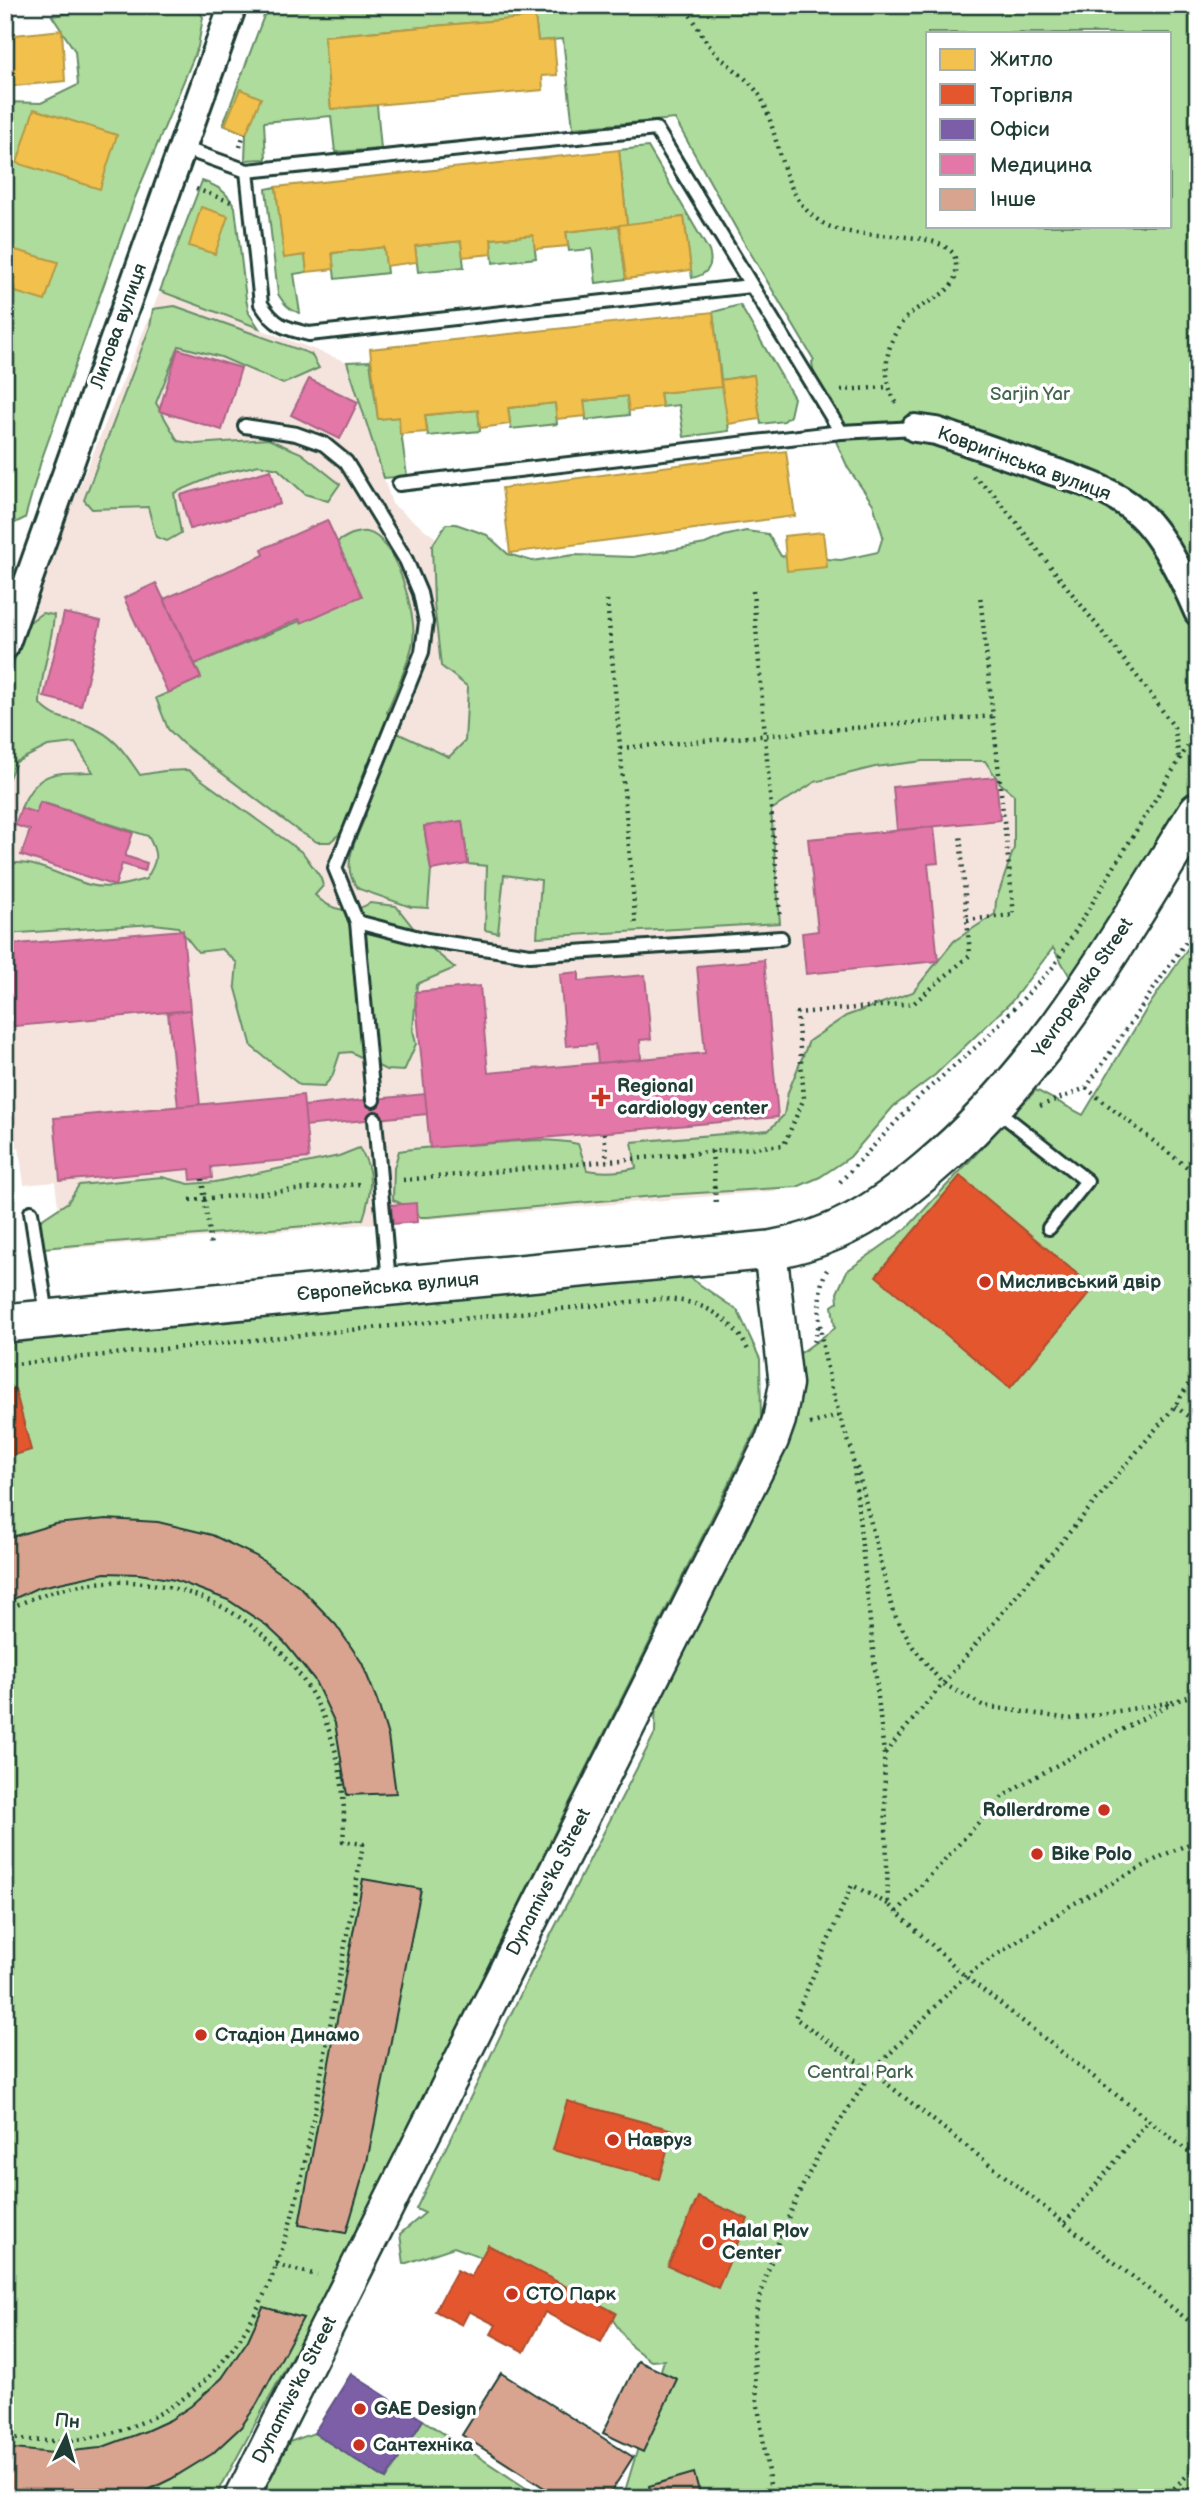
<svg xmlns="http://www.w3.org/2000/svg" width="1203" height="2503" font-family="'Balsamiq Sans',sans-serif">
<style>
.built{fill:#f4e4dd}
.green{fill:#aedc9c;stroke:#668c68;stroke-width:2;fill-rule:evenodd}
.homes{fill:#f2c14e;stroke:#b39946;stroke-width:2}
.shops{fill:#e4572e;stroke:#a94f30;stroke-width:2}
.offices{fill:#7b5ea7;stroke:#5f5484;stroke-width:2}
.health{fill:#e377a8;stroke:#a86685;stroke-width:2}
.building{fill:#d9a48f;stroke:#1f3d34;stroke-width:2}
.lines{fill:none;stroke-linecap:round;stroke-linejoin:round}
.service-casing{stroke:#1f3d34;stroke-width:18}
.minor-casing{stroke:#1f3d34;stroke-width:32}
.tertiary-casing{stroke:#1f3d34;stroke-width:37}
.secondary-casing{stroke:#1f3d34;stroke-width:42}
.path{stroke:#1f3d34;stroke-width:4.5;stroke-dasharray:2 5;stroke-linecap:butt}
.service{stroke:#fff;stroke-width:12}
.minor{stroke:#fff;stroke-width:26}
.tertiary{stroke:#fff;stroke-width:32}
.secondary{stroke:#fff;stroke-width:37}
.poi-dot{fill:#c8321e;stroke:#fff;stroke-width:2.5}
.labels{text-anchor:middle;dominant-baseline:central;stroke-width:7;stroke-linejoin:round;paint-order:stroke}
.street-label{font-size:19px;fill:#1f3d34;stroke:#fff}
.park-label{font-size:19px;fill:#43654e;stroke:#fff}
.poi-label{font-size:19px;font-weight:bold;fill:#1f3d34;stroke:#fff;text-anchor:start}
</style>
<rect width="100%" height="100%" fill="#fff"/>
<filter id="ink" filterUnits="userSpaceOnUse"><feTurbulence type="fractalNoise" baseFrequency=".0143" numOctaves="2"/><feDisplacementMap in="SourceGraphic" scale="14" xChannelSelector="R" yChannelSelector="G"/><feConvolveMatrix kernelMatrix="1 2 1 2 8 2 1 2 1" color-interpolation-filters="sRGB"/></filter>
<g filter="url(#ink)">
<path class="built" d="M160,291L347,362L392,504L518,602L963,559L1044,935L775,1191L63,1249L55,1182L24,1185L19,1147L5,1148V667Z"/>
<g class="green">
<path d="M119,5H195L203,17L198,47L134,200L41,461L25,518L5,528V102L41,103L78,85L75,51L52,16Z"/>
<path d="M268,5H1198V811L1082,997L1053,948L1011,1002L935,1075L893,1107L850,1157L820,1177L797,1187L665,1195L428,1217H420L413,1209L393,1200L394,1168L399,1151C423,1147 445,1146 469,1145C506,1143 541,1136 578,1144L587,1170C604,1173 620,1172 636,1168L632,1142L769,1130L784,1115L788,1092L809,1041L846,1016L913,992L954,941L995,914L996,901L1014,848V795L1000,783L985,761H923L875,767L815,782L771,810L780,923L537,937L541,880L504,875L498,933L485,930L487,866L468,864L462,821L424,827L431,870L428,908L411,907L359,889C338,869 357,837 366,815L363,809L374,773L367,765L352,803L344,830L330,842H317L297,830L182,743L168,729L156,698L201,678L195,664L361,596L337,542C346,537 357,530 367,532C396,537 417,616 413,641C410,662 395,691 387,712L397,733L449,757L465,741L468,687L441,666L434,603L432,546L446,524H456L487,535L508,554L532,561L574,555L633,557L705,544L724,536L746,531L768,534L781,556L841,560L878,552L883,536L873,504L848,468L834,437L814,377L812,362L814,360L738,232L675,119L573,128L563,39L538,41L535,17L324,36L331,109L377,105L381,149L335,152L331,116L264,122L266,159L245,160L246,134L223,125ZM928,33H1170V226H928Z"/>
<path d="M648,147L709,251C714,266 707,275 692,278L684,217L627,225L619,150Z"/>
<path d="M202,181C218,186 226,191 235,207L246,299L249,313L259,328L160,291Z"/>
<path d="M276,187L284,257L305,255L307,272L294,274L300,313C289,310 284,304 278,294L266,189Z"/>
<path d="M619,225L626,279L596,283L592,249L569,251L566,232Z"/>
<path d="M533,235L536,258L493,263L491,239Z"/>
<path d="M461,241L464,267L418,272L415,246Z"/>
<path d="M384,247L387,273L335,279L332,253Z"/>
<path d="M740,305L794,398L790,416L784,421L761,424L753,375L721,380L713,312Z"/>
<path d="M175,306L311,354L319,368L283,384L221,357L179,346L156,403L178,441L196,444L268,439L301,453L340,484L328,501L305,494L278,469L259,465L219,474L174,493L181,533L167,541L156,537L148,507L92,509L84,500L150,327L153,309Z"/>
<path d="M370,361L378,419L399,417L407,476L384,478L347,362Z"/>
<path d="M723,385L729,431L684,437L679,405L662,407L660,393Z"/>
<path d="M627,396L629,415L586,420L584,401Z"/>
<path d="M555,403L557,424L511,429L508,408Z"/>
<path d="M478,410L480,431L428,436L425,415Z"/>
<path d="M42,613L54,615C52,645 40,674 40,704C60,723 66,716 89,726C115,736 125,753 140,775L164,771L188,770L303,853L321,878L323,886L315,895C331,911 351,915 370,903L396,906L426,944L455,968L417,984L413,1030L416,1044L404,1071L386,1070L351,1052L340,1053L332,1077L324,1086L300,1085L252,1047L235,985L237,963L222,949L198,952L178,927L154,924L5,934V866C25,854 68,880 90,885C109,890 127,884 146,879C157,862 159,855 148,836L41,802L36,813L21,808C38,769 56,773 93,772L75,743L48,746L16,762L5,786V686L27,624Z"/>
<path d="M1198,933V2498H623L664,2360L651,2361L632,2347L610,2316L506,2266L454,2247L404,2264L400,2234L425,2213L416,2209L528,1979L655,1733L656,1684L798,1355L835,1328L832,1306L838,1302L837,1293L847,1271L906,1229L1036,1090L1083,1115L1146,1010Z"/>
<path d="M359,1148C375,1169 371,1195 363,1219L318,1225L54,1247L45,1248L39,1240L38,1222L68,1202L79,1185L162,1177L189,1184L215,1182L339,1156Z"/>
<path d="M686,1275L738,1311L760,1359L761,1419L313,2317L215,2498H5V1327Z"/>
<path d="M423,2420L541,2498H261L289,2442L314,2433L386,2479Z"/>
</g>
<g class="homes">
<path d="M535,17L538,41L554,40L557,75L542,76L543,90L331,109L324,36Z"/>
<path d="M62,30L65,81L5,87V36Z"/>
<path d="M240,89L261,98L246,134L225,125Z"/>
<path d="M34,109L117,135L100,189L17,163Z"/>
<path d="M619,150L627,225L566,232L568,246L535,249L533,235L491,239L492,254L463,257L461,241L415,246L417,262L386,266L384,247L332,253L334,269L307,272L305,255L284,258L276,187Z"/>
<path d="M201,207L228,216L215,254L189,246Z"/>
<path d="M684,217L691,270L626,279L619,225Z"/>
<path d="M5,247L58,262L45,301L5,289Z"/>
<path d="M713,312L721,387L660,393L662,407L629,411L627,396L584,401L586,416L557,419L555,403L508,408L510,424L480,428L478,410L425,415L427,432L400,434L399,417L378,419L370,349Z"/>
<path d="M754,375L760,419L728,424L721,380Z"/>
<path d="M786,451L795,516L510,553L502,488Z"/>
<path d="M823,532L827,567L787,571L784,536Z"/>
</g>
<g class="shops">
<path d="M960,1176L1094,1288L1010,1388L876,1276Z"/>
<path d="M15,1389L31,1450L5,1458V1391Z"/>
<path d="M567,2101L673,2130L659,2179L553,2150Z"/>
<path d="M698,2197L748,2219L718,2288L668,2266Z"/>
<path d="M488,2245L616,2313L601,2342L545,2312L524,2352L491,2334L496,2325L469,2311L462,2325L435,2311L457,2270L471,2277Z"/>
</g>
<path class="offices" d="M351,2374L423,2420L386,2479L314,2433Z"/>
<g class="health">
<path d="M178,349L241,368L222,430L159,411Z"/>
<path d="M309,379L358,402L340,439L291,415Z"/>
<path d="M271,470L280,504L190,529L180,495Z"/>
<path d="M327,520L362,596L301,623L299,619L195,664L164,599L264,555L262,549Z"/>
<path d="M156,583L201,678L168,693L124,598Z"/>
<path d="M64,613L101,621L81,706L44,697Z"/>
<path d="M996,777L1000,820L897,830L893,787Z"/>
<path d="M40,802L133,833L125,856L147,863L145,871L122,864L115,886L21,855L30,830L15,825L21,808L36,813Z"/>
<path d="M462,821L468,864L431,870L424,826Z"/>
<path d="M934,827L938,863L928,864L938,961L806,974L802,933L818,931L808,839Z"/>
<path d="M183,930L190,1010L5,1027V945Z"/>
<path d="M764,960L778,1117L430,1148L415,992L480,986L488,1073L705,1053L697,966Z"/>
<path d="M579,972V981L645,975L651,1039L640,1040L641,1059L598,1063L596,1044L566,1046L560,974Z"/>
<path d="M190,1010L200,1105L178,1107L168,1013Z"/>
<path d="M425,1094L427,1114L305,1126L304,1106Z"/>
<path d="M303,1095L309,1158L211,1167L212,1178L202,1179L191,1180L190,1169L60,1181L54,1118Z"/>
<path d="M416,1203L417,1222L393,1224L391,1205Z"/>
</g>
<g class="building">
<path d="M106,1519L158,1522L212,1535L256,1556L298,1585L336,1625L362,1663L377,1700L388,1736L396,1793L347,1795L335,1723L314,1679L284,1642L266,1625L228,1600L175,1580L139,1574L105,1573L37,1588L5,1603V1539L55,1524Z"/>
<path d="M363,1879L421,1889L367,2162L346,2233L299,2225Z"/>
<path d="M263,2307L303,2318L257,2404L241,2427L212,2454L171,2479L132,2498H5V2448L53,2453L100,2448L146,2431L170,2420L191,2406L222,2378L248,2340Z"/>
<path d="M638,2361L677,2379L643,2452L603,2433Z"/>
<path d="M501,2373L633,2457L607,2498H560L462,2435Z"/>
<path d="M694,2473L701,2498H652L649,2486Z"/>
</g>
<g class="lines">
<defs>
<g id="service">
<path d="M183,148L247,171"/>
<path d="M751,286L309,334C284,328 275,326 261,304L247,171L656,129L841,432"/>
<path d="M245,426L296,434L324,444L346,462L406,560L420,593L426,622L422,652L335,868L357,922L373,1100"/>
<path d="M399,484L841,432L915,428"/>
<path d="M1186,585L1198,565"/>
<path d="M357,922L427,940L530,955L781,938"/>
<path d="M994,1108L1087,1181L1049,1228"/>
<path d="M375,1119L389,1283"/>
<path d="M31,1212L47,1315"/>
</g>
<g id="minor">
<path d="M915,428L936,431C972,443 1008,456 1043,468C1075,479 1111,489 1136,511C1163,534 1184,580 1198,612"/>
<path d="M5,646L233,5"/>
</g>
<path id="tertiary" d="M241,2498L772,1440L779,1420L786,1384L770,1250"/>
<path id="secondary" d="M5,1323L770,1250C837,1238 877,1212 928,1169C1046,1070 1117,940 1198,811"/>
</defs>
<use href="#service" class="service-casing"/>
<use href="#minor" class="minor-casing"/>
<use href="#tertiary" class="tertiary-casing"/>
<use href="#secondary" class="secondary-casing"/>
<g class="path">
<path d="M681,5C695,17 700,35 712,49C727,66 750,78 761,98C781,136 779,196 821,222C857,245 927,225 954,254C966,297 926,296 906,318C884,342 880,380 898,405"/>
<path d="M240,147L244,133"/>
<path d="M196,189L231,202"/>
<path d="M841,390L888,387"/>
<path d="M973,476L992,492L1147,689L1174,727L1179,759"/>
<path d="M753,591L780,916"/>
<path d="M607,600L636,926"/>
<path d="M620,748L993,716"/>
<path d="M967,920L1014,915L980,595"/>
<path d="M1086,1088L1198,1176"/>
<path d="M1040,1106L1086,1088L1198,924"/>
<path d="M604,1133L607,1161"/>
<path d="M712,1151L716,1204"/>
<path d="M202,1179L211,1247"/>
<path d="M403,1180L784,1145L804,1098L797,1013L914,1003L970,955L960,834"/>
<path d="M840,1182L922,1094L985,1039L1054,966L1198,729"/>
<path d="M190,1200L359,1184"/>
<path d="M827,1270C805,1306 836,1412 852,1450L884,1754L888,1904L965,1976L1198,2159"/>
<path d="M814,1342L819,1324"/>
<path d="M5,1365L659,1299C699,1299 732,1315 749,1352"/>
<path d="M1175,1406L1198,1424"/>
<path d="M810,1424L840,1415"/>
<path d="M857,1467L893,1612L913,1647L942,1683L984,1706L1070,1719L1173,1702"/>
<path d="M5,1611C177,1521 359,1650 343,1841L363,1844C351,1916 337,1987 324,2058C300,2190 280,2363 140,2423C98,2441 50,2446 5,2436"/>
<path d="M885,1753L1175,1406L1198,1369"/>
<path d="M888,1904L852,1885L795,2018L872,2072L1198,2328"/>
<path d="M897,1912L1001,1798L1015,1788L1173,1702L1198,1693"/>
<path d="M1065,2223L1149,2120"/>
<path d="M276,2265L317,2275"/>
<path d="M772,2498L757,2400L753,2345L756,2312L767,2273L782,2232L798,2195L820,2152L872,2072L965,1976L1073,1904L1166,1854L1198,1840"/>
<path d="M1164,2498L1198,2465"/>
</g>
<use href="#service" class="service"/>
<use href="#minor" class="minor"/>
<use href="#tertiary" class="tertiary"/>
<use href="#secondary" class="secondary"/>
</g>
</g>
<g class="poi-dot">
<path d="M597.5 1086.5h7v7h7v7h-7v7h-7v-7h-7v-7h7z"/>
<circle cx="985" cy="1282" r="7"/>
<circle cx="1104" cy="1810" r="7"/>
<circle cx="1037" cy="1854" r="7"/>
<circle cx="201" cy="2035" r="7"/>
<circle cx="613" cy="2140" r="7"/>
<circle cx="708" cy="2242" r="7"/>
<circle cx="512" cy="2294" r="7"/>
<circle cx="360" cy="2409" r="7"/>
<circle cx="359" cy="2445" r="7"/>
</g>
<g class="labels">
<g class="street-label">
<text transform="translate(119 326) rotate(-70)">Липова вулиця</text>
<text transform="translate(1024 464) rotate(20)">Ковригінська вулиця</text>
<text transform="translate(1083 988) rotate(-56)">Yevropeyska Street</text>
<text transform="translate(388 1287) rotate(-5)">Європейська вулиця</text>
<text transform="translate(549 1882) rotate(-63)">Dynamivs'ka Street</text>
<text transform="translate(295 2390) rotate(-63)">Dynamivs'ka Street</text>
</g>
<g class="park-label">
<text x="1030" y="394">Sarjin Yar</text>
<text x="860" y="2072">Central Park</text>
</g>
<g class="poi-label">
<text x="617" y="1086">Regional<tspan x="617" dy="22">cardiology center</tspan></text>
<text x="999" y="1282">Мисливський двір</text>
<text x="1090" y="1810" text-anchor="end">Rollerdrome</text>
<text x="1051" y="1854">Bike Polo</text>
<text x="215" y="2035">Стадіон Динамо</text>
<text x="627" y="2140">Навруз</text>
<text x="722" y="2231">Halal Plov<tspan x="722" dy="22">Center</tspan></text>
<text x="526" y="2294">СТО Парк</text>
<text x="374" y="2409">GAE Design</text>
<text x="373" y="2445">Сантехніка</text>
</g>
</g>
<rect width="1203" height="2503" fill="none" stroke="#fff" stroke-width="28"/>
<rect x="14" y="14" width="1175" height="2475" fill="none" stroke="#1f3d34" stroke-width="2.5" filter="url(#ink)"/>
<rect x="926" y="32" width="245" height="196" fill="#ffffff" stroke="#a5b1ae" stroke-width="2"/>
<rect x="940" y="49" width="35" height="21" fill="#f2c14e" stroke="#a5b1ae" stroke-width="2"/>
<text x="990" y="66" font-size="21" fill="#1f3d34">Житло</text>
<rect x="940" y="84" width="35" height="21" fill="#e4572e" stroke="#a5b1ae" stroke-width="2"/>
<text x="990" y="102" font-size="21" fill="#1f3d34">Торгівля</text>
<rect x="940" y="119" width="35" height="21" fill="#7b5ea7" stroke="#a5b1ae" stroke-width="2"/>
<text x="990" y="136" font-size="21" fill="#1f3d34">Офіси</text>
<rect x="940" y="154" width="35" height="21" fill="#e377a8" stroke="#a5b1ae" stroke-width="2"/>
<text x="990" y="172" font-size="21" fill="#1f3d34">Медицина</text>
<rect x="940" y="189" width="35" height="21" fill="#d9a48f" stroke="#a5b1ae" stroke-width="2"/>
<text x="990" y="206" font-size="21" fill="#1f3d34">Інше</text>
<g transform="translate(66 2437) rotate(5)" stroke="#ffffff" stroke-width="5" paint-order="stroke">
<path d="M0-5L12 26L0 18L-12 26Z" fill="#1f3d34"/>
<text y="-10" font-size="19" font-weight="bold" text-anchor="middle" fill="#1f3d34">Пн</text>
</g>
</svg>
